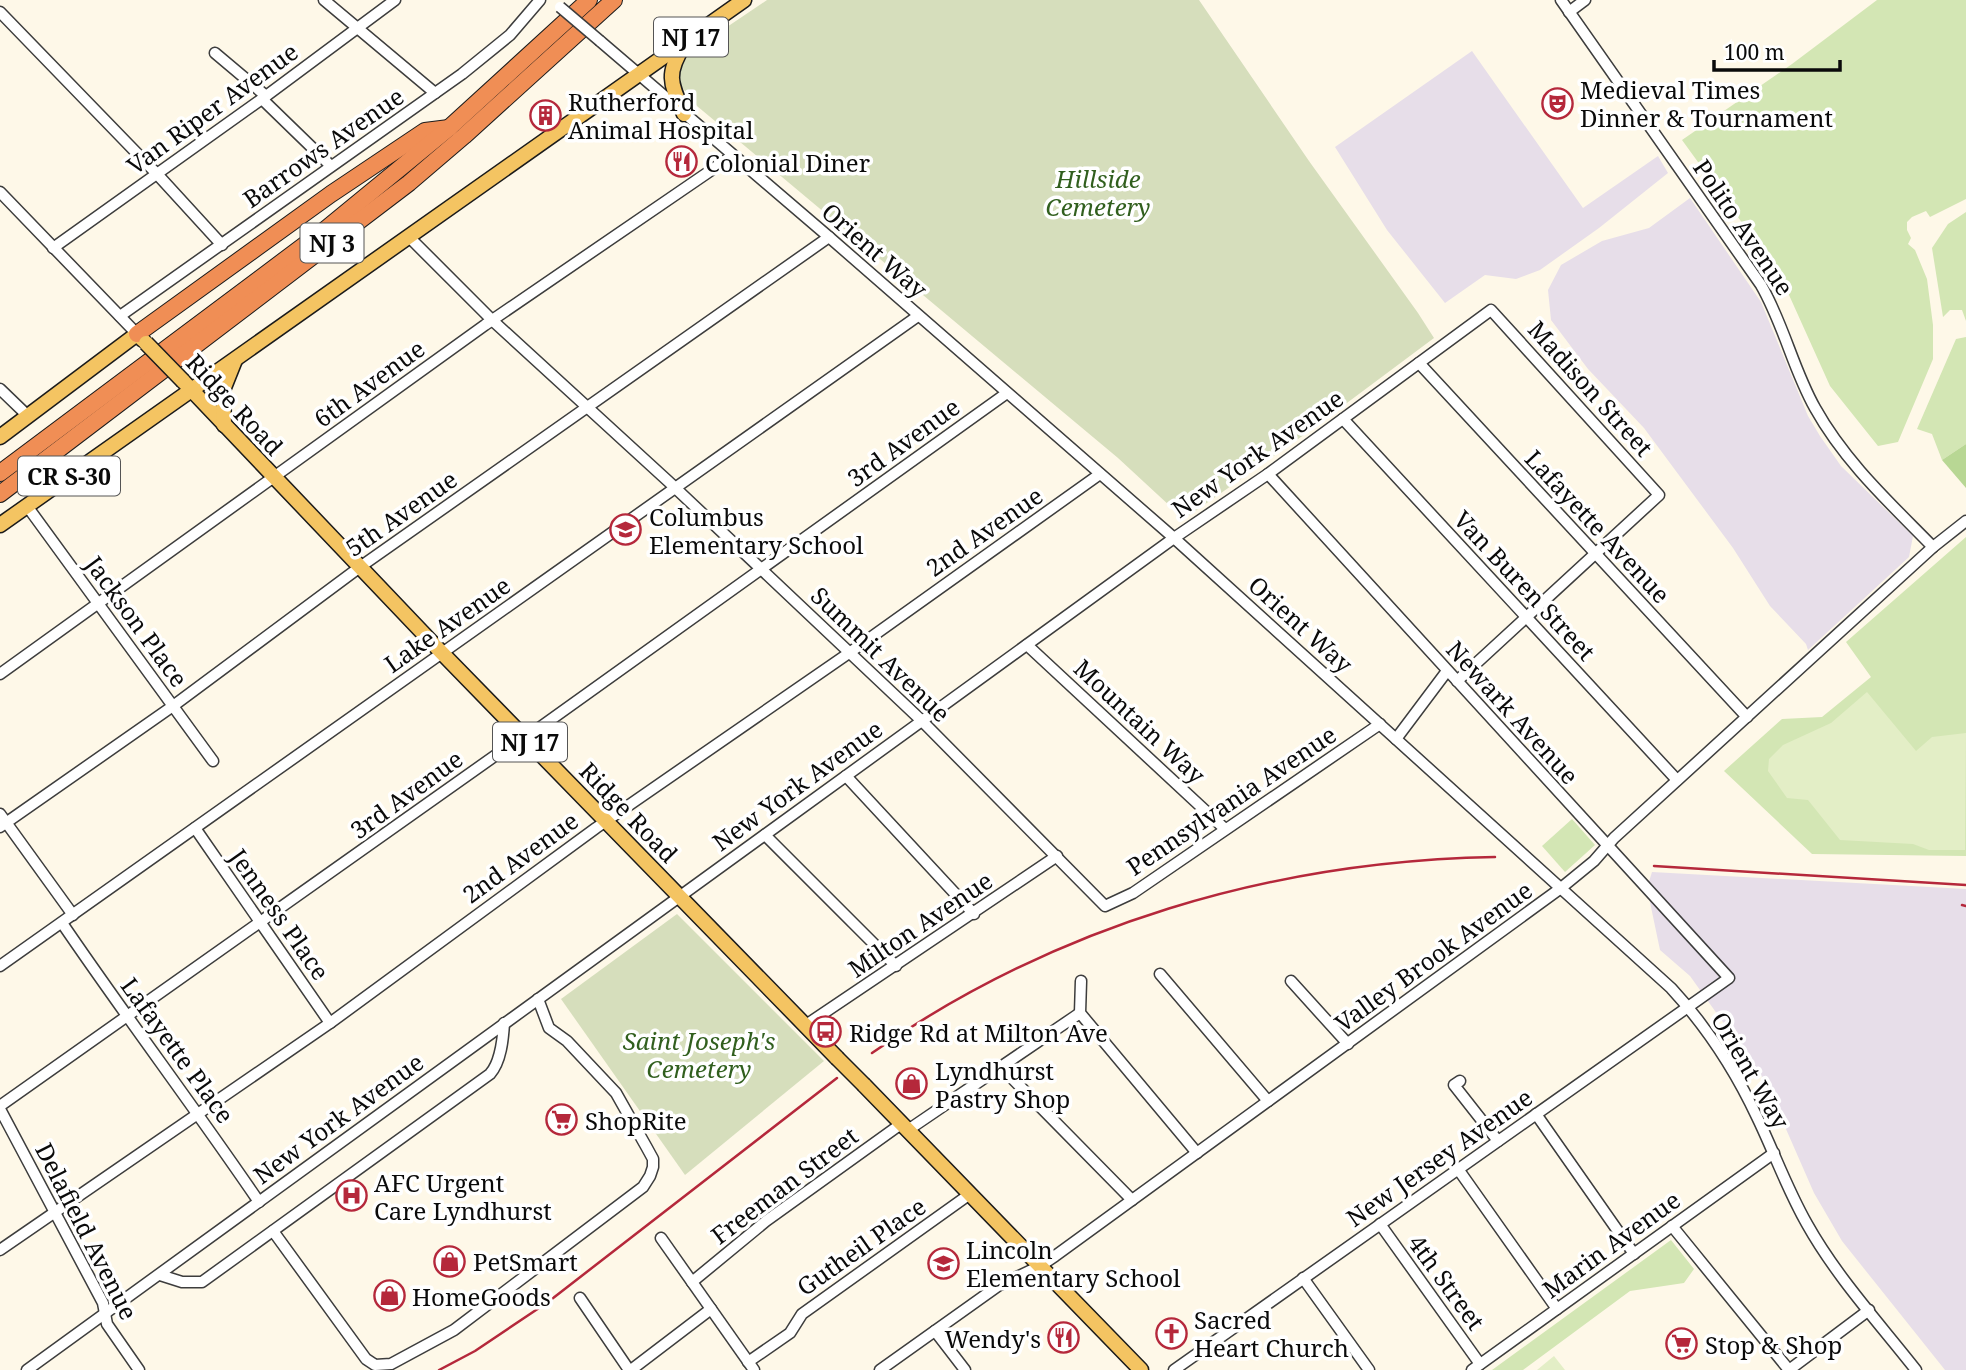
<svg xmlns="http://www.w3.org/2000/svg" width="1966" height="1370" font-family="'Noto Serif',serif">
<style>
.industrial{fill:#e7dee9}
.green{fill:#d3e6b4}
.forest{fill:#b8d794}
.cemetery{fill:#d6debc}
.pitch{fill:#e3eec6}
.lines{fill:none;stroke-linecap:round;stroke-linejoin:round}
.minor-casing{stroke:#3d3d3d;stroke-width:13}
.major-casing{stroke:#1b1b1b;stroke-width:17}
.highway-casing{stroke:#1b1b1b;stroke-width:18}
.minor{stroke:#fff;stroke-width:10}
.major{stroke:#f4c462;stroke-width:14}
.highway{stroke:#f08e55;stroke-width:16}
.rail{stroke:#b5283b;stroke-width:2.5}
.minor-bridge-casing{stroke:#3d3d3d;stroke-width:13;stroke-linecap:butt}
.major-bridge-casing{stroke:#1b1b1b;stroke-width:17;stroke-linecap:butt}
.minor-bridge{stroke:#fff;stroke-width:10}
.major-bridge{stroke:#f4c462;stroke-width:14}
.labels{text-anchor:middle;dominant-baseline:central;stroke-width:7;stroke-linejoin:round;paint-order:stroke}
.shield{fill:#fff;stroke:#545454;stroke-width:2}
.shield-label{font-size:23px;font-weight:bold;fill:#0a0a0a}
.poi-label{font-size:24px;fill:#0a0a0a;stroke:#fff;text-anchor:start}
.street-label{font-size:24px;fill:#0a0a0a;stroke:#fff}
.park-label{font-size:24px;font-style:italic;fill:#315f1e;stroke:#fff}
</style>
<rect width="100%" height="100%" fill="#fef8e8"/>
<g class="industrial">
<path d="M1472,51L1583,208L1658,156L1668,173L1599,228L1540,270L1516,279L1485,275L1445,303L1387,230L1335,147Z"/>
<path d="M1690,198L1761,302L1808,416L1820,436L1841,466L1913,536L1909,557L1808,650L1806,644L1770,606L1733,548L1644,428L1588,369L1551,320L1548,290L1561,265L1602,241L1649,228Z"/>
<path d="M1652,872L1966,889V1370H1945L1842,1241L1814,1193L1765,1081L1690,976L1660,950L1647,888Z"/>
</g>
<g class="green">
<path d="M1877,0H1966V199L1930,217L1926,211L1912,217L1907,222V230L1911,238L1908,244L1915,250L1927,279L1933,325V359L1898,442L1878,446L1830,386L1780,275L1682,140L1792,64Z"/>
<path d="M1966,212V321L1962,310H1950L1943,317L1932,248L1948,224Z"/>
<path d="M1966,337V444L1942,460L1932,434L1917,429L1956,339Z"/>
<path d="M1966,537V856L1812,854L1724,771L1782,719L1822,717L1871,677L1846,642Z"/>
<path d="M1572,819L1595,845L1565,872L1542,846Z"/>
<path d="M1671,1240L1694,1269L1684,1283L1630,1291L1523,1370H1492Z"/>
</g>
<path class="forest" d="M1966,444V488L1942,460Z"/>
<g class="cemetery">
<path d="M767,0H1199L1309,161L1418,313L1434,338L1308,432L1184,519L1118,458L697,106L677,81L687,54Z"/>
<path d="M677,914L824,1061L685,1175L561,999Z"/>
</g>
<g class="pitch">
<path d="M1867,692L1916,751L1932,737L1966,733L1965,850H1929L1913,844L1840,840L1808,800L1787,798L1768,771L1769,759L1783,745L1831,723Z"/>
<path d="M1554,1356L1565,1370H1537Z"/>
</g>
<g class="lines">
<defs>
<g id="minor">
<path d="M324,0L435,93"/>
<path d="M1561,0L1761,285C1784,325 1793,369 1815,408C1845,462 1890,503 1933,547"/>
<path d="M0,12L157,174L222,245"/>
<path d="M1569,12L1585,0"/>
<path d="M600,41L829,237L1174,538L1671,988C1706,1026 1735,1070 1757,1117C1774,1152 1787,1189 1807,1224C1836,1276 1879,1323 1916,1370"/>
<path d="M215,53L266,96"/>
<path d="M262,99L331,166"/>
<path d="M0,192L137,334"/>
<path d="M409,237L492,320L669,482L922,721L1105,906L1133,893L1380,724"/>
<path d="M53,248L266,96L395,0"/>
<path d="M120,316L462,74L510,35L540,0"/>
<path d="M1419,363L1747,717"/>
<path d="M0,389L28,416"/>
<path d="M1343,419L1677,780"/>
<path d="M27,506L213,761"/>
<path d="M1027,645L1225,829"/>
<path d="M0,674L485,325L732,156"/>
<path d="M1396,739L1447,671"/>
<path d="M846,776L974,914"/>
<path d="M0,814L73,915"/>
<path d="M0,827L173,706L360,567L829,237"/>
<path d="M195,828L330,1023"/>
<path d="M765,835L896,966"/>
<path d="M62,923C126,1017 195,1108 259,1202"/>
<path d="M0,966L918,316"/>
<path d="M1160,974L1268,1101"/>
<path d="M1081,981L1080,1013L1197,1153"/>
<path d="M1291,981L1348,1044"/>
<path d="M806,1025L1057,856"/>
<path d="M1001,1067L1132,1200"/>
<path d="M1460,1081L1454,1085L1498,1141"/>
<path d="M0,1106L513,743L535,731L1007,393"/>
<path d="M0,1109L103,1303L107,1324L139,1370"/>
<path d="M1536,1114L1634,1254"/>
<path d="M908,1130L1080,1013"/>
<path d="M1458,1169L1557,1309"/>
<path d="M1380,1224L1480,1364"/>
<path d="M1672,1226L1789,1370"/>
<path d="M273,1231L366,1359L375,1365L391,1364L454,1330L643,1187L650,1176L653,1167V1159L647,1148L616,1093L567,1041L549,1028L538,999"/>
<path d="M661,1238L754,1370"/>
<path d="M0,1250L330,1023L596,828L849,653L1100,474"/>
<path d="M160,1275L182,1282H202L490,1074C501,1062 503,1039 504,1023"/>
<path d="M1303,1278L1369,1370"/>
<path d="M692,1282L766,1221L901,1124"/>
<path d="M580,1298L629,1370"/>
<path d="M935,1331L965,1370"/>
<path d="M748,1362L790,1333L802,1314L970,1194"/>
<path d="M27,1370L1174,538L1268,474L1491,310L1659,495L1457,681"/>
<path d="M631,1370L711,1309"/>
<path d="M880,1370L998,1286L1040,1266L1055,1256L1561,888L1594,861L1614,838L1933,547L1966,521"/>
<path d="M1174,1370L1729,978L1268,474"/>
<path d="M1472,1370L1774,1153"/>
<path d="M1789,1370L1869,1310"/>
</g>
<g id="major">
<path d="M684,45C665,75 671,84 684,114"/>
<path d="M183,381L442,653L837,1058"/>
<path d="M224,425L223,390L235,360"/>
<path d="M0,437L137,334L143,340"/>
<path d="M0,525L744,0"/>
<path d="M864,1085L1141,1370"/>
</g>
<g id="highway">
<path d="M137,334L331,194L425,131L449,128"/>
<path d="M0,473L326,229L449,128L589,0"/>
<path d="M0,494L409,183L464,136L614,0"/>
</g>
</defs>
<use href="#minor" class="minor-casing"/>
<use href="#major" class="major-casing"/>
<use href="#highway" class="highway-casing"/>
<use href="#minor" class="minor"/>
<use href="#major" class="major"/>
<use href="#highway" class="highway"/>
<g class="rail">
<path d="M1654,866L1966,885"/>
<path d="M1962,905L1966,906"/>
<path d="M872,1053C1056,925 1272,861 1495,857"/>
<path d="M439,1370L475,1351L548,1302L837,1078"/>
</g>
<defs>
<path id="minor-bridge" d="M560,7L600,41"/>
<g id="major-bridge">
<path d="M146,343L183,381"/>
<path d="M837,1058L864,1085"/>
</g>
</defs>
<use href="#minor-bridge" class="minor-bridge-casing"/>
<use href="#major-bridge" class="major-bridge-casing"/>
<use href="#minor-bridge" class="minor-bridge"/>
<use href="#major-bridge" class="major-bridge"/>
</g>
<defs>
<symbol id="theatre-ring" viewBox="-11 -11 22 22"><circle r="9.5" fill="#fff" stroke="#b5283b" stroke-width="1.5"/><path d="M-5-5.5Q0-4 5-5.5V0Q5 5 0 6Q-5 5-5 0ZM-3.3-2.5H-1v1.5H-3.3ZM1-2.5H3.3v1.5H1ZM-2.8 1Q0 5.5 2.8 1Z" fill="#b5283b"/></symbol>
<symbol id="building-ring" viewBox="-11 -11 22 22"><circle r="9.5" fill="#fff" stroke="#b5283b" stroke-width="1.5"/><path d="M-4-6H4V6H1V3H-1V6H-4ZM-2.5-4.3h1.7v1.8h-1.7ZM.8-4.3h1.7v1.8H.8ZM-2.5-1h1.7V.8h-1.7ZM.8-1h1.7V.8H.8Z" fill="#b5283b"/></symbol>
<symbol id="restaurant-ring" viewBox="-11 -11 22 22"><circle r="9.5" fill="#fff" stroke="#b5283b" stroke-width="1.5"/><path d="M-5-6h1v4h1v-4h1v4h1v-4h1v5L-1.5 .5V6h-2V.5L-5-1ZM5-6V6H3V1.5H1.5Q1.5-4 5-6Z" fill="#b5283b"/></symbol>
<symbol id="school-ring" viewBox="-11 -11 22 22"><circle r="9.5" fill="#fff" stroke="#b5283b" stroke-width="1.5"/><path d="M0-5L7-2L0 1L-7-2ZM-4 1L0 2.5L4 1V4Q0 6-4 4Z" fill="#b5283b"/></symbol>
<symbol id="bus-ring" viewBox="-11 -11 22 22"><circle r="9.5" fill="#fff" stroke="#b5283b" stroke-width="1.5"/><path d="M-5-6H5V4H4V6H2V4H-2V6H-4V4H-5ZM-3.5-4V0h7V-4ZM-3.5 1.2v1.5H-2V1.2ZM2 1.2v1.5H3.5V1.2Z" fill="#b5283b"/></symbol>
<symbol id="shop-ring" viewBox="-11 -11 22 22"><circle r="9.5" fill="#fff" stroke="#b5283b" stroke-width="1.5"/><path d="M-5-2.5h2.3a2.7 3.5 0 0 1 5.4 0H5L5.5 6h-11ZM-1.5-2.5h3a1.5 2.3 0 0 0-3 0Z" fill="#b5283b"/></symbol>
<symbol id="supermarket-ring" viewBox="-11 -11 22 22"><circle r="9.5" fill="#fff" stroke="#b5283b" stroke-width="1.5"/><path d="M-6-5.5h2.5l.6 2H6L4.5 2H-2.5L-4.4-4H-6ZM-1.5 3.2a1.3 1.3 0 1 0 .1 0ZM3 3.2a1.3 1.3 0 1 0 .1 0Z" fill="#b5283b"/></symbol>
<symbol id="hospital-ring" viewBox="-11 -11 22 22"><circle r="9.5" fill="#fff" stroke="#b5283b" stroke-width="1.5"/><path d="M-5-5h3v3.5h4V-5h3V5h-3V1.5h-4V5h-3Z" fill="#b5283b"/></symbol>
<symbol id="church-ring" viewBox="-11 -11 22 22"><circle r="9.5" fill="#fff" stroke="#b5283b" stroke-width="1.5"/><path d="M-1.2-6h2.4v3.5h3.3v2.4h-3.3V6h-2.4V-.1h-3.3v-2.4h3.3Z" fill="#b5283b"/></symbol>
</defs>
<g fill-rule="evenodd">
<use href="#theatre-ring" x="1540" y="86" width="35" height="35"/>
<use href="#building-ring" x="528" y="98" width="35" height="35"/>
<use href="#restaurant-ring" x="664" y="144" width="35" height="35"/>
<use href="#school-ring" x="608" y="512" width="35" height="35"/>
<use href="#bus-ring" x="808" y="1014" width="35" height="35"/>
<use href="#shop-ring" x="894" y="1066" width="35" height="35"/>
<use href="#supermarket-ring" x="544" y="1102" width="35" height="35"/>
<use href="#hospital-ring" x="334" y="1178" width="35" height="35"/>
<use href="#shop-ring" x="432" y="1244" width="35" height="35"/>
<use href="#school-ring" x="926" y="1246" width="35" height="35"/>
<use href="#shop-ring" x="372" y="1278" width="35" height="35"/>
<use href="#church-ring" x="1154" y="1316" width="35" height="35"/>
<use href="#restaurant-ring" x="1046" y="1320" width="35" height="35"/>
<use href="#supermarket-ring" x="1664" y="1326" width="35" height="35"/>
</g>
<g class="labels">
<g class="shield">
<rect x="654" y="17.5" width="74" height="39" rx="5"/>
<rect x="300.5" y="223.5" width="63" height="39" rx="5"/>
<rect x="18" y="456.5" width="102" height="39" rx="5"/>
<rect x="493" y="722.5" width="74" height="39" rx="5"/>
</g>
<g class="shield-label">
<text x="691" y="37">NJ 17</text>
<text x="332" y="243">NJ 3</text>
<text x="69" y="476">CR S-30</text>
<text x="530" y="742">NJ 17</text>
</g>
<g class="poi-label">
<text x="1580" y="89">Medieval Times<tspan x="1580" dy="28">Dinner &amp; Tournament</tspan></text>
<text x="568" y="101">Rutherford<tspan x="568" dy="28">Animal Hospital</tspan></text>
<text x="705" y="162">Colonial Diner</text>
<text x="649" y="516">Columbus<tspan x="649" dy="28">Elementary School</tspan></text>
<text x="849" y="1032">Ridge Rd at Milton Ave</text>
<text x="935" y="1070">Lyndhurst<tspan x="935" dy="28">Pastry Shop</tspan></text>
<text x="585" y="1120">ShopRite</text>
<text x="374" y="1182">AFC Urgent<tspan x="374" dy="28">Care Lyndhurst</tspan></text>
<text x="966" y="1249">Lincoln<tspan x="966" dy="28">Elementary School</tspan></text>
<text x="473" y="1261">PetSmart</text>
<text x="412" y="1296">HomeGoods</text>
<text x="1194" y="1319">Sacred<tspan x="1194" dy="28">Heart Church</tspan></text>
<text x="1041" y="1338" text-anchor="end">Wendy's</text>
<text x="1705" y="1344">Stop &amp; Shop</text>
</g>
<g class="street-label">
<text transform="translate(212 108) rotate(-36)">Van Riper Avenue</text>
<text transform="translate(323 147) rotate(-35)">Barrows Avenue</text>
<text transform="translate(1744 227) rotate(56)">Polito Avenue</text>
<text transform="translate(875 250) rotate(41)">Orient Way</text>
<text transform="translate(369 383) rotate(-36)">6th Avenue</text>
<text transform="translate(1591 388) rotate(48)">Madison Street</text>
<text transform="translate(235 404) rotate(47)">Ridge Road</text>
<text transform="translate(903 442) rotate(-36)">3rd Avenue</text>
<text transform="translate(1257 453) rotate(-35)">New York Avenue</text>
<text transform="translate(401 513) rotate(-35)">5th Avenue</text>
<text transform="translate(1598 526) rotate(47)">Lafayette Avenue</text>
<text transform="translate(984 531) rotate(-35)">2nd Avenue</text>
<text transform="translate(1525 585) rotate(47)">Van Buren Street</text>
<text transform="translate(137 621) rotate(54)">Jackson Place</text>
<text transform="translate(447 624) rotate(-35)">Lake Avenue</text>
<text transform="translate(1301 624) rotate(42)">Orient Way</text>
<text transform="translate(881 654) rotate(44)">Summit Avenue</text>
<text transform="translate(1513 712) rotate(48)">Newark Avenue</text>
<text transform="translate(1140 721) rotate(43)">Mountain Way</text>
<text transform="translate(797 785) rotate(-36)">New York Avenue</text>
<text transform="translate(406 794) rotate(-36)">3rd Avenue</text>
<text transform="translate(1231 800) rotate(-34)">Pennsylvania Avenue</text>
<text transform="translate(629 812) rotate(46)">Ridge Road</text>
<text transform="translate(520 857) rotate(-36)">2nd Avenue</text>
<text transform="translate(280 914) rotate(55)">Jenness Place</text>
<text transform="translate(920 924) rotate(-34)">Milton Avenue</text>
<text transform="translate(1433 956) rotate(-36)">Valley Brook Avenue</text>
<text transform="translate(178 1050) rotate(54)">Lafayette Place</text>
<text transform="translate(1751 1070) rotate(60)">Orient Way</text>
<text transform="translate(338 1118) rotate(-36)">New York Avenue</text>
<text transform="translate(1439 1157) rotate(-35)">New Jersey Avenue</text>
<text transform="translate(784 1185) rotate(-37)">Freeman Street</text>
<text transform="translate(87 1231) rotate(63)">Delafield Avenue</text>
<text transform="translate(1611 1244) rotate(-36)">Marin Avenue</text>
<text transform="translate(861 1246) rotate(-35)">Gutheil Place</text>
<text transform="translate(1447 1282) rotate(54)">4th Street</text>
</g>
<g class="park-label">
<text x="1098" y="178">Hillside<tspan x="1098" dy="28">Cemetery</tspan></text>
<text x="699" y="1040">Saint Joseph's<tspan x="699" dy="28">Cemetery</tspan></text>
</g>
</g>
<path d="M1714 60v10h126v-10" fill="none" stroke="#0a0a0a" stroke-width="3.5"/>
<text x="1724" y="60" font-size="21" fill="#0a0a0a" stroke="#ffffff" stroke-width="5" paint-order="stroke">100 m</text>
</svg>
